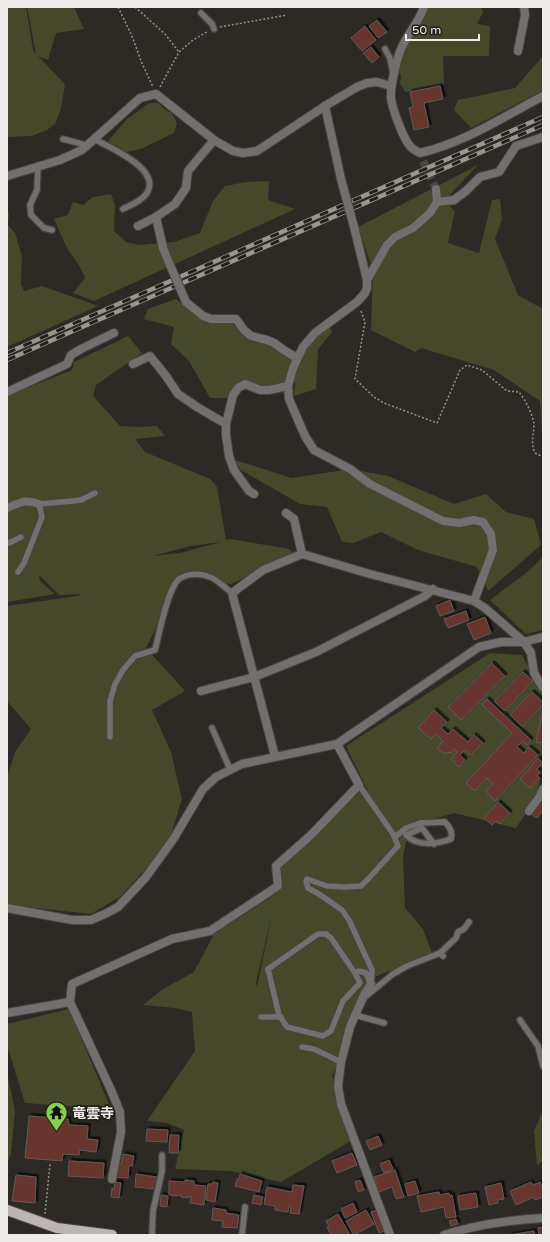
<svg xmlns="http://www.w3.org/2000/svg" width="550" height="1242" font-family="'Varela Round','Noto Sans JP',sans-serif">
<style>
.green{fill:#45492a;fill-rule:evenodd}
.building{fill:#66362f;stroke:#615958;filter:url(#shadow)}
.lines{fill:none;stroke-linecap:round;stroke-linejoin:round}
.minor-tunnel{stroke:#4a4641;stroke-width:8;stroke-dasharray:8 4;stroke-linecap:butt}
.service-casing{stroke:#48443f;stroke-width:8}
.minor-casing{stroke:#48443f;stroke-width:10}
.primary-casing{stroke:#48443f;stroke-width:12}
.path{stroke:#93908c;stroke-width:1.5;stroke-dasharray:2 2;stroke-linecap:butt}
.service{stroke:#736f6f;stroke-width:5.5}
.minor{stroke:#736f6f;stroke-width:8}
.primary{stroke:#bdb5b4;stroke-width:10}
.rail-casing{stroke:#989691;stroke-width:4.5}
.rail{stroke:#23201b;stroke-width:3;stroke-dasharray:9;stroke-linecap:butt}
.minor-bridge-casing{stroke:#48443f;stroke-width:10;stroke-linecap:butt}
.minor-bridge{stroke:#736f6f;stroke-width:8}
.labels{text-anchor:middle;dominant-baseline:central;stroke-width:3.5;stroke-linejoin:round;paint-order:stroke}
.poi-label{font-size:14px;font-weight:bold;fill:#eeece8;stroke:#23201b;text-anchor:start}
</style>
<defs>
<filter id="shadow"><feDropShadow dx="2.5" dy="-2.5" stdDeviation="0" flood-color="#0009"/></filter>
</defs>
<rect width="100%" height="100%" fill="#2d2924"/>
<g class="green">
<path d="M7,7H26L33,50L36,54L27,7H74L84,29L56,33L48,60L38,56L65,84L61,109L55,124L47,130L32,136L7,137Z"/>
<path d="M429,7H481L483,12L477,24L490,26L489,56H443L444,85L405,92L400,83L401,76L397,69L408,40Z"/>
<path d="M543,56V90L471,128L454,110L458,100L515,88Z"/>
<path d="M149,103H158L164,109L172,113L177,123L174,133L141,149L126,152L108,141L127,119Z"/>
<path d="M478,165L444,201L455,211L448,243L479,253L492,200L500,199L502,220L495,239L518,295L543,309V454L540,401L494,370L421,348L415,352L371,330L373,270L358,227Z"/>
<path d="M269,181L268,200L295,209L94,301L73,293L85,278L80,267L67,248L54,219L68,215L73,202L83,205L93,197L111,194L115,205L114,231L126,242L139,245L174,242L200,233L213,201L225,186L246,182Z"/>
<path d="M7,213H9L8,225L15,233L22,256L21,284L24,291L42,286L98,306L7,347Z"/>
<path d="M176,299L201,320L213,323L233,324L250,341L268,343L297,363L317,335L329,326L332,332L318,349L316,389L294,396L295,382L260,388L241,381L227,398H210L189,361L171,344L174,327L144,319L148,309Z"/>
<path d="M128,336L142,353L96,385L93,396L120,426L137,427L157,426L165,436L135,439L145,452L210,479L217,487L226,540L231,539L289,549L294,554L231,584L195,577L179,582L146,648L185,691L152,710L171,752L182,799L168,844L121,896L91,914L7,905V777L15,752L31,729L7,701V606L78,596L82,594L59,595L39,575L40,581L55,594L7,602V396L72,370L74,362ZM221,542L180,553L153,556L190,546Z"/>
<path d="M232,459L292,478L350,469L388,476L454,504L486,494L506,512L534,519L541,545L488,591L477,567L418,550L381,532L353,543L342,542L327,507L300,504L241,470Z"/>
<path d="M543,557V630L526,634L490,600L526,573Z"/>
<path d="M490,653L522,655L543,694V767L535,800L516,828L454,813L420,823L410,824L403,856L405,908L423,929L432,953L372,978L332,1076L354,1139L281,1182L231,1171L175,1169L184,1130L167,1123L147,1121L195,1051L192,1012L175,1008L143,1005L163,989L194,972L214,934L277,893L278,886L276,866L360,792L390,836L346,746ZM271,919V920L257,987L256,982Z"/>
<path d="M69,1009L111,1109L25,1103L7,1045V1024Z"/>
<path d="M7,1072L15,1111L11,1154L7,1165Z"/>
<path d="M543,1110V1161L537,1165L534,1131Z"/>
</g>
<g class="building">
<path d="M377,20L387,32L378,38L369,26Z"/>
<path d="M365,26L376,40L362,51L351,38Z"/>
<path d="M371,47L379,57L372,63L363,53Z"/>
<path d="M440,86L443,99L424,103L429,127L414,130L409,108L413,107L410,92Z"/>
<path d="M450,600L454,611L440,616L436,606Z"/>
<path d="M466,611L469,620L448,628L444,619Z"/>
<path d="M485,617L491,633L474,640L467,624Z"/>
<path d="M492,663L505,676L461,720L448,707Z"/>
<path d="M523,672L533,681L505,711L494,701Z"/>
<path d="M532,692L543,702V705L523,727L510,715Z"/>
<path d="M487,699L531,740L527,745L523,741L517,747L524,753L529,747L538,755L495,801L486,791L493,784L487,778L475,791L466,783L512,733L482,705Z"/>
<path d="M434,710L447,722L441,728L448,734L453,729L468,742L474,735L483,743L471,755L465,750L460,755L465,760L459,767L451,759L457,752L454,749L452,752L447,753H443L437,748L443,741L436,734L431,739L418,728Z"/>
<path d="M543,710V743L536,742Z"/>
<path d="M538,758L543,763L537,769L540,772L537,776L540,778L530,788L520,779Z"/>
<path d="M498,802L510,813L500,824L496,821L492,825L484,818Z"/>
<path d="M540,802L543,805V811L537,818L531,814Z"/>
<path d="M29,1116L68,1119L69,1125L88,1126L87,1139L98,1140L96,1152L80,1150L79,1155L63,1154L62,1161L25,1158Z"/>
<path d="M147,1129L168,1130L167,1142L146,1141Z"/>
<path d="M170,1135H179L178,1153H169Z"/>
<path d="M378,1136L382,1145L370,1150L366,1141Z"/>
<path d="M352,1153L357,1165L337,1173L332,1161Z"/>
<path d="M123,1154L134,1156L132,1166H129L128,1178L114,1177L116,1163L121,1164Z"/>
<path d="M389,1160L393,1169L384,1173L380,1164Z"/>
<path d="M69,1161L104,1163L103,1178L68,1176Z"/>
<path d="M395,1170L404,1197L396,1199L392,1187L379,1192L374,1177Z"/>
<path d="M136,1174L157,1177L155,1189L135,1187Z"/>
<path d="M240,1174L262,1181L259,1192L235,1186L237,1179H239Z"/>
<path d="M16,1175L36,1177L35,1203L12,1201Z"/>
<path d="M185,1180L194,1181V1185L206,1186L204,1205L190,1203L191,1197L188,1196V1198L181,1197V1195H178V1196L169,1195V1181L185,1182Z"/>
<path d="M360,1180L364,1190L358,1192L355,1182Z"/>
<path d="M415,1181L419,1193L408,1196L405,1184Z"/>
<path d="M115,1182L121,1183L119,1198L111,1197L112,1188L114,1189Z"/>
<path d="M213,1182L218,1183L215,1202L206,1200L208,1184H212Z"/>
<path d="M531,1182L533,1185L540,1182L543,1190V1197L535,1200L534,1197L516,1205L510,1191Z"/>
<path d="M501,1183L504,1199L498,1200V1203L489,1205L485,1187Z"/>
<path d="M293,1185L304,1186L299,1214L290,1213L291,1207L289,1206L288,1212L275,1210V1206L264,1204L267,1187L292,1192Z"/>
<path d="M439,1192L440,1195L449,1193L450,1196L452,1195L456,1217L446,1218L444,1207L421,1212L417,1196Z"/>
<path d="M476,1193L478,1207L460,1210L458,1196Z"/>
<path d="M161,1195L168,1196L167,1207L160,1206Z"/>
<path d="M254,1195L263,1197L261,1205L252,1203Z"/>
<path d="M353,1203L357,1212L345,1218L341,1209Z"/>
<path d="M213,1208L226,1210V1213L239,1215L237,1228L222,1227L223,1221L212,1220Z"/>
<path d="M366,1210L374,1224L354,1235L346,1221Z"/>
<path d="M378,1210L386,1230L379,1233L371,1212Z"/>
<path d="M338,1214L349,1233L346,1235H331L327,1227L329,1226L326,1221Z"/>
<path d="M456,1219L458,1224L451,1226L449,1221Z"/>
<path d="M543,1227V1235H539L538,1228Z"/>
<path d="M534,1231L535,1235H509Z"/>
</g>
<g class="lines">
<path class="minor-tunnel" d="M423,161L436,189"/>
<defs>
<g id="service">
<path d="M201,13L212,24L214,29"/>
<path d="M385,49L390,58L393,73"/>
<path d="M63,139L82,144L86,147"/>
<path d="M94,139C109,147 159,168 148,191C144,200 131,205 123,209"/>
<path d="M38,166L37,190L30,205L31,215L44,228L52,230"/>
<path d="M7,542L9,543L21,537"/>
<path d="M18,572L24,563L42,517L39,504L73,501L81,500L95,493"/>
<path d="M212,728L230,769"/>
<path d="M110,737V701L115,684L123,670L135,656L155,650C159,634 167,591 178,580C185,573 201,573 210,577C218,580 225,588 232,593"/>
<path d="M359,785L393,834L398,846L369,878L361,886L345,887L327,886L307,879L306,881L308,888L319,894L342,910L349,920L372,970L371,984"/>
<path d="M395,837L406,828L420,823L445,822C450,827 453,832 451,839C437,844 417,847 406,835L422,828L434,844"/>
<path d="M440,953L456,938L458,932L464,929L469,922"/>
<path d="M355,973L331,938L326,934H318L268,969L279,1015L287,1027L323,1036L331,1031L343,1001L360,983L355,973L359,971L366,973L371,984"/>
<path d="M364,998L393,974L407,966L440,953L443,956"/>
<path d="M355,1015L384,1023"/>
<path d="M261,1017H281"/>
<path d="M520,1020L538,1046L543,1066"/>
<path d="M302,1047L314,1049L341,1062"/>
<path d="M152,1235L153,1211L162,1171V1155"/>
<path d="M242,1235L245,1207"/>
</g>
<g id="minor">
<path d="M424,7C419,22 408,33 402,47C397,57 390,87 391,98C392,108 403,138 410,146C412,149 416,151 420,153C464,143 503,117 543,96"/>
<path d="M518,51L525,15L524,7"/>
<path d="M325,106L341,179"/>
<path d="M7,176L60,160L82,150L140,98L156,94L214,140L233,151L243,153L257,151L325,106L357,87L367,83L377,82L391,86"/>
<path d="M436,189L437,202"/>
<path d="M156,217L163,248L167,258"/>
<path d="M138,226L156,217L175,204L186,188L188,171L214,140"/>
<path d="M354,227L367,280V288L365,293L357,302L315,333L303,347L293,368L288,386L289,399L305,436L314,450L350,469L370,484L443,521L459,523L474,520L483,522L491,534L493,550L474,601"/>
<path d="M367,280L387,245L395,237L413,228L430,213L437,202L454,200L466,191L480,177L499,172L516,146L543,137"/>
<path d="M186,302L203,316L211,319H236L244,330L251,336L267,340L274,343L282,349L297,358"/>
<path d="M133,364L150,356L166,376L178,394L197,407L226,424"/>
<path d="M7,392L67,364L71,355L81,349L114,333"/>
<path d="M254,494L249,491L234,470L229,456L226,435V424L233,395L238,388L245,384L260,390H269L288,386"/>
<path d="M7,508C21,502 24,499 39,504"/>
<path d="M286,513L294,519L302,554"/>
<path d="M201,691L254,677L316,652L425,596L433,589"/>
<path d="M275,756L232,593L263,570L302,554L370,574L474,601L485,608L524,642L531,653L534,673L543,688"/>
<path d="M529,811L540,796L543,789"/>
<path d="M7,908L72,920H91L107,913L118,907L146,877L174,838L203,789L216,777L242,764L337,744L479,647L501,642H524L543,637"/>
<path d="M371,984L364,995L350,1027L341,1062L338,1086L341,1104L390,1235"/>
<path d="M70,1002L72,984L172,939L210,931L278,886L276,866L311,835L359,785L337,744"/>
<path d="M7,1013L70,1002L111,1090L120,1112L121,1132L112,1179"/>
<path d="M444,1235C475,1225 510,1220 543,1218"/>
</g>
<path id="primary" d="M7,1210L57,1228L112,1235"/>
</defs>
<use href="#service" class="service-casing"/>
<use href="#minor" class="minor-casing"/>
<use href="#primary" class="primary-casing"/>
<g class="path">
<path d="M118,7L132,36L141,61L153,87"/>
<path d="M135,7L165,34L179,52"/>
<path d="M220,27L287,15"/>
<path d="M160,87L179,52L193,40L207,32"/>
<path d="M361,311L365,322L355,379L374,397L384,403L437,423L460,370L467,365L482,370L507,391L519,392C525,399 533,415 534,424C534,435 530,442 535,453L543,457"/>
<path d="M45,1214L50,1164"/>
</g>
<use href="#service" class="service"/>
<use href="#minor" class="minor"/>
<use href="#primary" class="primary"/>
<defs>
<g id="rail">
<path d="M7,353L543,117"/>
<path d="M7,360L543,125"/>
</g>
</defs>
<use href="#rail" class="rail-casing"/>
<use href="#rail" class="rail"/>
<defs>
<g id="minor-bridge">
<path d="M341,179L354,227"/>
<path d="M167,258L186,302"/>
</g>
</defs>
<use href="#minor-bridge" class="minor-bridge-casing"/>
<use href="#minor-bridge" class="minor-bridge"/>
</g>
<defs>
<symbol id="temple-pin" viewBox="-11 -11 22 30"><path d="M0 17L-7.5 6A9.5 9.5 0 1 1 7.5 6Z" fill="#85cf4c" stroke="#23201b"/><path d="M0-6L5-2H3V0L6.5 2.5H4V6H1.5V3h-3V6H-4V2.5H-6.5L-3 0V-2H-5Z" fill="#111"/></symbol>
</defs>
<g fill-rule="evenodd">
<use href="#temple-pin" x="44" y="1100" width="25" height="34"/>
</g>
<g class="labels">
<g class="poi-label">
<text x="72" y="1113">竜雲寺</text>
</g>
</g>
<rect width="550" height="1242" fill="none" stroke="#eeece8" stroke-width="16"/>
<path d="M406 34v6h73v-6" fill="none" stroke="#eeece8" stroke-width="2"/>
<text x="412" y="34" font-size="12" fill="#eeece8" stroke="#23201b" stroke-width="3" paint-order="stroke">50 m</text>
</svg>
